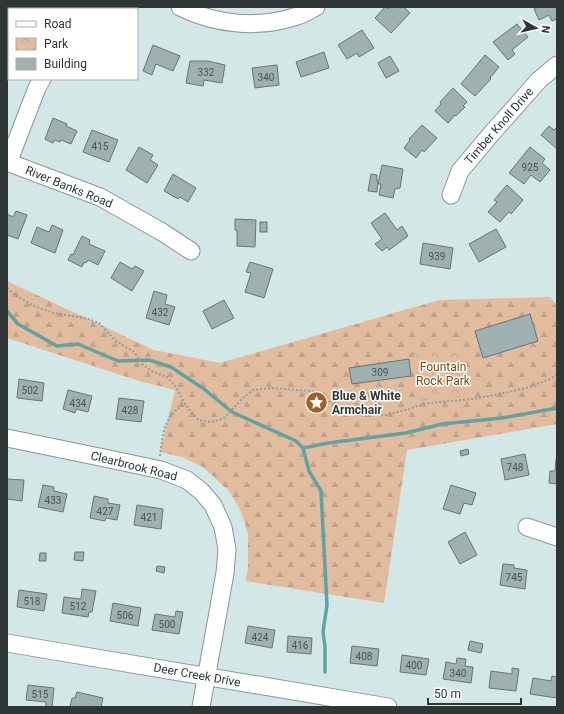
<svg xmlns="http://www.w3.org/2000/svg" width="564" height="714" font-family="Roboto,sans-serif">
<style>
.forest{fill:url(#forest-firs)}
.park{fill:url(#park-crowns)}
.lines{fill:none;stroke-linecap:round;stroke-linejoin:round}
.stream{stroke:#61a2a2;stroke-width:3.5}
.building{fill:#9eb0b0;stroke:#647575}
.minor-casing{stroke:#869898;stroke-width:19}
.path{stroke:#8f9e9e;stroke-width:2;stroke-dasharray:2 2;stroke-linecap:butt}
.minor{stroke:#fff;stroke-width:17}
.labels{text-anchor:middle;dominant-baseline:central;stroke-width:3;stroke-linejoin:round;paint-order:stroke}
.number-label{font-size:10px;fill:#4a5454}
.street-label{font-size:12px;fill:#2e3636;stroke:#fff}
.park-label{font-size:12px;fill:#7e4916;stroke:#fff}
.poi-label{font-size:12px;font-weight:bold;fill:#2e3636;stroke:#fff;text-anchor:start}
</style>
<defs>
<pattern id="forest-firs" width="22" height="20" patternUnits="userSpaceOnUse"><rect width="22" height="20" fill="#e2bc9e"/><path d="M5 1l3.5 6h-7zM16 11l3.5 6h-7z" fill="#c2a289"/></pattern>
<pattern id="park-crowns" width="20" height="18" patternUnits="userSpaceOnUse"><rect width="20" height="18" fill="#e2bc9e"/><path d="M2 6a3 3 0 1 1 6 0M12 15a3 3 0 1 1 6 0" fill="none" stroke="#c2a289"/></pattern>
</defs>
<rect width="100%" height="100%" fill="#d4e7e7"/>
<path class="forest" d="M7,281L154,350L220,363L439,300L550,297L557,306V424L407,450L384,603L245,581L248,569V534L241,511L229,491L203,467L182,457L160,452L175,390L139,381L7,338Z"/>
<path class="park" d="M464,346L471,395L420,401L414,353Z"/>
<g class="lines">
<g class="stream">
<path d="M7,311L18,324L57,346L78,344L118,361L149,360L171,367L204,389L232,412L296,441L303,448L309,471L321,491L327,605L323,632L325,646V672"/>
<path d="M303,448L328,443L406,433L442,424L502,418L557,408"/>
</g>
</g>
<g class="building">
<path d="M385,7L388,9L390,7H404L410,13L391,33L375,18Z"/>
<path d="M538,7H557V19L552,21L549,15L539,20L534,9Z"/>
<path d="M517,24L528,37L512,50L515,54L508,60L493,42Z"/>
<path d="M362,30L374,48L359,57L357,53L347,59L338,45Z"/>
<path d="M153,45L180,56L173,71L156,64L152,75L143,71Z"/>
<path d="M324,52L329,68L301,77L296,62Z"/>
<path d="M485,55L499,67L490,78L491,79L475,96L461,84Z"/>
<path d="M390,56L399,71L386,78L378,63Z"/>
<path d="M190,61H208L225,65L222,83L204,80L203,86L186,83Z"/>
<path d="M277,65L279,85L255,88L252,68Z"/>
<path d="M453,88L467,102L463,106L465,107L456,116L455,115L448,123L435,111L441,104L440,102Z"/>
<path d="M53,118L67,124L66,126L77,131L71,144L61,140L60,142L55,140L53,143L45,139Z"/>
<path d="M422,125L437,138L424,152L422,150L416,158L404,148L410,140L409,139Z"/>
<path d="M549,126L554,130L557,127V149L541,135Z"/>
<path d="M92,130L118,140L109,162L83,152Z"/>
<path d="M139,147L153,155L150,160L158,165L147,183L126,170Z"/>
<path d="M530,147L545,159L542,163L550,170L540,182L531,175L524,184L509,173Z"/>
<path d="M382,165L403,169L400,188L395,189L393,198L379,195L381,184H378Z"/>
<path d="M173,174L196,188L188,202L180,197L178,199L164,191Z"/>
<path d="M371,174L377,175V181H378L377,192L368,191Z"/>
<path d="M507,185L523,200L511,214L509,212L500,222L488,212L497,202L494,200Z"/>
<path d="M7,211L8,212L7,214L13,217L16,211L27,215L18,239L7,235Z"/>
<path d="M385,213L397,230L402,226L408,236L389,250L387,247L382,251L375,244L382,239L371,223Z"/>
<path d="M235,219L256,220L255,247L237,246V230H235Z"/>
<rect x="260" y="222" width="7" height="10"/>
<path d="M52,225L63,230L55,253L31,243L37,227L49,232Z"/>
<path d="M496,229L506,247L479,262L469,244Z"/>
<path d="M82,236L90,240L89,244L105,251L98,265L88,260L86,263L84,262L82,267L68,260L71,254L73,255Z"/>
<path d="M423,243L453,248L450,269L420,264Z"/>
<path d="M120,262L132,269L135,266L144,271L132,291L111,278Z"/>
<path d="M250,262L273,269L264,298L245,292L251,273L246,272Z"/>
<path d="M154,291L167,295L165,304L175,307L169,325L146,318Z"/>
<path d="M224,300L234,318L212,329L203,311Z"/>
<path d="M530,314L538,341L483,358L475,331Z"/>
<path d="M409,359L411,376L352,384L349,368Z"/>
<path d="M19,379L44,383L42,401L17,398Z"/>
<path d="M68,390L92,396L88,412L76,409L75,413L63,409Z"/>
<path d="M119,398L144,401L141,422L116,419Z"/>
<path d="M468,449L469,454L461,456L460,451Z"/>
<path d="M525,454L529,475L505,480L501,459Z"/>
<path d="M556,459H557V484L549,483L550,471H555Z"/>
<path d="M7,479L24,480L22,501L7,499Z"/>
<path d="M43,485L54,487V491L67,494L63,512L38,507Z"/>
<path d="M451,485L476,493L472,505L464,503L460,514L443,509Z"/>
<path d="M94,496L108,499V503L120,505L117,520L106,518L105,521L90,518Z"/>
<path d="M137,505L163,509L161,529L134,525Z"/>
<path d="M465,532L477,555L460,564L448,542Z"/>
<path d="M75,552H84L83,561L74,560Z"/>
<path d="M40,553H46V561H39Z"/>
<path d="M503,564L514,565V568L527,570L525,589L500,585Z"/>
<path d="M157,566L165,567L164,573L156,571Z"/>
<path d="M82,589L96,591L92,612H89L88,617L62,613L64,597L81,599Z"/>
<path d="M19,590L47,594L44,611L17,607Z"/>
<path d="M113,603L141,608L138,626L110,621Z"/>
<path d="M176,611L183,612L179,634L152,630L155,614L175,617Z"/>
<path d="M248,626L275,630L272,648L245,643Z"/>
<path d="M288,636L312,638L311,654L287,652Z"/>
<path d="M470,641L483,644L481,653L468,650Z"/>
<path d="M352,646L379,649L377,666L350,663Z"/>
<path d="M402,655L429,659L426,675L400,672Z"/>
<path d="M457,658L466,659L465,666L473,667L471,683L443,679L446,662L456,664Z"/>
<path d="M512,668L519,669L516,691L489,688L491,671L512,674Z"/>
<path d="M552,676L557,677V698L530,694L533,678L551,681Z"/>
<path d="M28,685L54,688L52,707H46V702L26,700Z"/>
<path d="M77,692L103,698L101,707H70L72,698H75Z"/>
</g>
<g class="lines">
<defs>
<g id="minor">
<path d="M180,7C216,25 259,29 297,16C304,14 310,10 316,7"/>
<path d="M81,9L82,7"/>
<path d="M7,162L100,197L162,232L191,251"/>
<path d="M8,163L37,88L42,79"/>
<path d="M451,195L460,171L492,133L539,80L557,65"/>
<path d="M7,438L114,460L161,470L187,480L201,491L213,505L223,527L227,549L225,573L201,707"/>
<path d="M527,527L557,537"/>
<path d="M7,643L388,707"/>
</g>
</defs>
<use href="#minor" class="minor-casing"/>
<g class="path">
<path d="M7,288L15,295L34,306L54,313L89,319L99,323L116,341L134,352L143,365L153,372L167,377L176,387L185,404L193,414L199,420L210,422L220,420L225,417L244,397L253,390L272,388L310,391L319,393L339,409L353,414L365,416L386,415L409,409L423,404L472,399L495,395L526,388L548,380L557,375"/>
<path d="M160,456C162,440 163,423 175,411C178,408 182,406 185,404"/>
</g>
<use href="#minor" class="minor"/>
</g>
<defs>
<symbol id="sight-disc" viewBox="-11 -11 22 22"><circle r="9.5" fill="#a06128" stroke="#fff"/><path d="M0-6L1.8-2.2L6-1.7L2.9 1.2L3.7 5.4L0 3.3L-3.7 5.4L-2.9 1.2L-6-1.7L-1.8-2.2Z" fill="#fff"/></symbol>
</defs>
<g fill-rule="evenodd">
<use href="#sight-disc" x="304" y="390" width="25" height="25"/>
</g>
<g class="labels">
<g class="number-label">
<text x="206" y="72">332</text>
<text x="266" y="77">340</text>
<text x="100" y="146">415</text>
<text x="530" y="167">925</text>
<text x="437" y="256">939</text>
<text x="160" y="312">432</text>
<text x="380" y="372">309</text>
<text x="30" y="390">502</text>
<text x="78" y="403">434</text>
<text x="130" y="410">428</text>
<text x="515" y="467">748</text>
<text x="53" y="500">433</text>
<text x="105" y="511">427</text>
<text x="149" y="517">421</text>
<text x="514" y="577">745</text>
<text x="32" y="601">518</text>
<text x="78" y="606">512</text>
<text x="125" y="615">506</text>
<text x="167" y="624">500</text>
<text x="260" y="637">424</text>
<text x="300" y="645">416</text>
<text x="364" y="656">408</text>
<text x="414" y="665">400</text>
<text x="458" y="673">340</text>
<text x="40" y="694">515</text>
</g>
<g class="street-label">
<text transform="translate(499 126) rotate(-49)">Timber Knoll Drive</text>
<text transform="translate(69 187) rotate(22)">River Banks Road</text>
<text transform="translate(134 466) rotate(14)">Clearbrook Road</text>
<text transform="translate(197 675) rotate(10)">Deer Creek Drive</text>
</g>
<g class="park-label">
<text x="443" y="367">Fountain<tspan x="443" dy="14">Rock Park</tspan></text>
</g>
<g class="poi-label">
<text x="332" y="396">Blue &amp; White<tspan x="332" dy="14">Armchair</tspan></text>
</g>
</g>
<rect width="564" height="714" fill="none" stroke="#2e3636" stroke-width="16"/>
<rect x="8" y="8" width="130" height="72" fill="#ffffff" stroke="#abafaf"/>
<rect x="16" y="21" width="20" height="6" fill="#ffffff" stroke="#abafaf"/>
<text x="44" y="28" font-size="12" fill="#2e3636">Road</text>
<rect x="16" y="38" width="20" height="12" fill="url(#park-crowns)" stroke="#abafaf"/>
<text x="44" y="48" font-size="12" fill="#2e3636">Park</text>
<rect x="16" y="58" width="20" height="12" fill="#9eb0b0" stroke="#abafaf"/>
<text x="44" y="68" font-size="12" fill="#2e3636">Building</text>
<g transform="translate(536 28) rotate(98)" stroke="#ffffff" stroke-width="3" paint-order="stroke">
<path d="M0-3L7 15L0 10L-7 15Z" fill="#2e3636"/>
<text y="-6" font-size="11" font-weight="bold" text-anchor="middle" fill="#2e3636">N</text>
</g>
<path d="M428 698v6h93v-6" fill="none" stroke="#2e3636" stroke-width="2"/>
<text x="434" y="698" font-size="12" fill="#2e3636" stroke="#ffffff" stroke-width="3" paint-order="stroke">50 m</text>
</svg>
